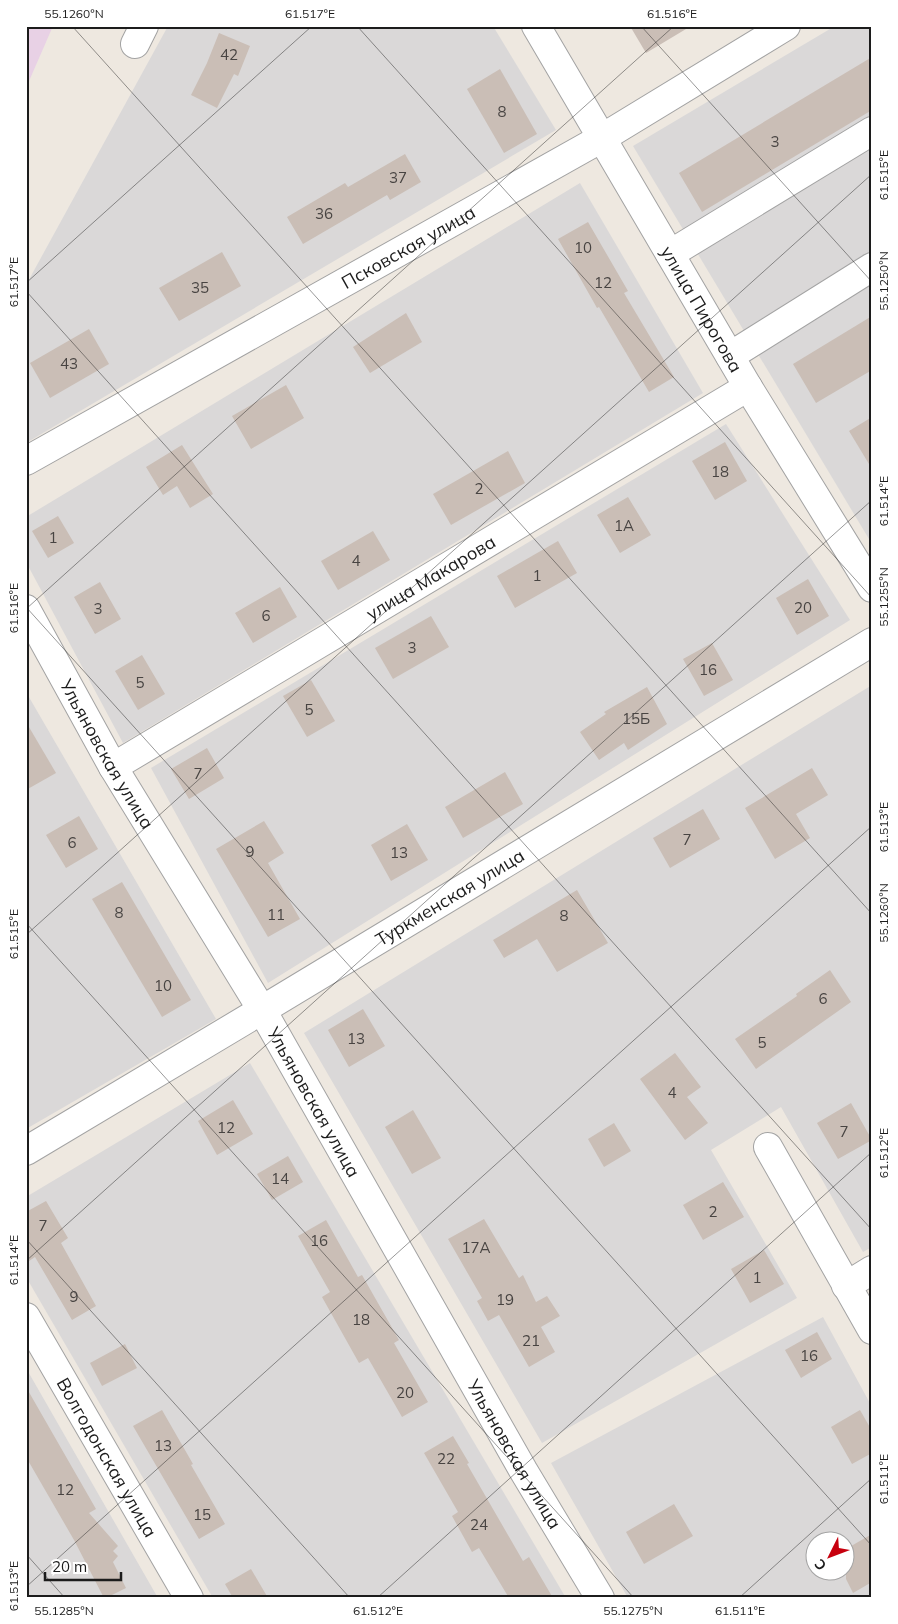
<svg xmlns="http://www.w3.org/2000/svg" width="898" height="1624" font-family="Mulish,sans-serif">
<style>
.residential{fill:#dad8d8;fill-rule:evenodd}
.industrial{fill:#e8d1e5}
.building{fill:#cabeb6}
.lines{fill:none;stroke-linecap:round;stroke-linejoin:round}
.minor-casing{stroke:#a3a3a3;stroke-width:30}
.minor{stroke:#fff;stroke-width:28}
.ticks{fill:none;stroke:#1c1c1c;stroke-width:1;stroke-opacity:0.45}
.labels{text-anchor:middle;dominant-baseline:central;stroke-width:4;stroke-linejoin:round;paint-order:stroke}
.number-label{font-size:15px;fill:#484442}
.street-label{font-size:18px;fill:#1c1c1c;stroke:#fff}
.neatline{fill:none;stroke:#1c1c1c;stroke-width:2}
.ticks-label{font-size:12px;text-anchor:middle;fill:#1c1c1c}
</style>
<rect width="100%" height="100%" fill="#eee8e0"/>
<g class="residential">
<path d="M168,26H493L556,130L26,443V285Z"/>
<path d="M835,26H872V544L633,146Z"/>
<path d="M580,183L703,393L123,743L26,562V517Z"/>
<path d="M726,424L850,620L268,983L151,768Z"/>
<path d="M872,685V1247L863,1252L781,1107L711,1150L797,1298L542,1443L304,1033Z"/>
<path d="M26,692L216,1019L26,1129Z"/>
<path d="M250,1063L566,1598H213L26,1277V1197Z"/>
<path d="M823,1317L872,1407V1598H628L551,1463ZM816,1542H846V1572H816Z"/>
<path d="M26,1368L158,1598H26Z"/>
</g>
<path class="industrial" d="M26,26H53L26,88Z"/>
<g class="building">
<path d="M630,26H691L646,53Z"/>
<path d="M219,33L250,46L238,76L234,74L217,108L191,95L207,63Z"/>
<path d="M872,57V110L702,212L679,173Z"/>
<path d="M500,69L537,134L504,153L467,89Z"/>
<path d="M405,154L421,182L390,200L387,195L303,244L287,217L345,183L348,187Z"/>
<path d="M588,222L628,291L624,293L674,377L649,392L599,307L597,308L558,239Z"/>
<path d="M222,252L241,286L179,321L159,288Z"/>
<path d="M406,313L422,342L370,373L353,347Z"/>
<path d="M872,316V370L816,403L793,364Z"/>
<path d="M89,329L109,364L50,398L30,363Z"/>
<path d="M286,385L304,418L251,449L232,416Z"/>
<path d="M872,417V469L849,431Z"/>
<path d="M725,442L747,481L715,500L692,461Z"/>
<path d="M182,445L213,494L190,508L177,486L163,495L146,467Z"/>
<path d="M508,451L525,483L451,525L433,494Z"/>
<path d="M628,497L651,535L620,553L597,515Z"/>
<path d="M58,516L74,543L48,558L32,531Z"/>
<path d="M373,531L390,560L338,590L321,561Z"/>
<path d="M558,541L577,573L515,608L497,576Z"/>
<path d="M808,579L829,616L797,635L776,598Z"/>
<path d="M100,582L121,619L95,634L74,597Z"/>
<path d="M280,587L297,617L253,643L235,613Z"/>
<path d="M431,616L449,647L393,679L375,648Z"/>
<path d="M712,643L733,680L704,696L683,659Z"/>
<path d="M142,655L165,694L138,710L115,671Z"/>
<path d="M311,680L335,721L307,737L283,696Z"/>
<path d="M647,687L667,724L628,750L624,743L599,760L580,732L606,714L604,712Z"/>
<path d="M26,722L56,773L26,790Z"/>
<path d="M207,748L224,778L189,799L171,769Z"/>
<path d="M812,768L828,795L796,814L810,838L775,859L745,808Z"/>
<path d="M505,772L523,804L463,838L445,807Z"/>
<path d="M703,809L720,839L670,868L653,838Z"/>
<path d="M79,816L98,849L66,868L46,835Z"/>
<path d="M264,821L284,853L268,863L300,919L268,937L216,849Z"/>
<path d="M407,824L428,860L391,881L371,845Z"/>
<path d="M122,882L191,1000L162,1017L92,899Z"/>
<path d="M577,890L608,943L557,972L537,939L504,958L493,940Z"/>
<path d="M830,970L851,1002L756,1069L735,1039L797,996L796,994Z"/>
<path d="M363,1009L385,1046L349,1067L328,1030Z"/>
<path d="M675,1053L701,1087L687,1097L708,1123L685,1140L640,1079Z"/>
<path d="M233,1100L253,1134L217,1155L198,1121Z"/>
<path d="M851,1103L872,1140L838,1159L817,1123Z"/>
<path d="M413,1110L441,1158L412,1174L385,1127Z"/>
<path d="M614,1123L631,1151L604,1167L588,1139Z"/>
<path d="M288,1156L303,1182L272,1200L257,1174Z"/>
<path d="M723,1182L744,1217L703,1240L683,1205Z"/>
<path d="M46,1201L68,1238L61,1243L96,1306L72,1320L35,1257L26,1263V1212Z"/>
<path d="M484,1219L519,1278L523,1275L536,1302L547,1296L560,1316L541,1327L555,1352L529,1367L499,1315L488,1321L477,1301L482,1298L448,1239Z"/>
<path d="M326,1220L358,1277L362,1275L399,1340L394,1343L428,1402L402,1417L368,1358L359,1363L322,1297L330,1292L298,1236Z"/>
<path d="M764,1250L784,1284L750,1303L731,1269Z"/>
<path d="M817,1332L832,1359L801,1378L785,1350Z"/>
<path d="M125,1344L137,1368L102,1386L90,1363Z"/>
<path d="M26,1387L96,1509L89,1513L118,1546L113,1551L118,1556L113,1562L126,1588L106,1598H104L74,1540L26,1457Z"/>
<path d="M162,1410L193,1464L191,1465L225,1524L199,1539L133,1426Z"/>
<path d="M860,1410L872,1431V1453L852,1464L831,1427Z"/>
<path d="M453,1436L469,1463L467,1464L523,1561L529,1557L553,1598H509L479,1548L472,1552L452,1516L458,1512L424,1453Z"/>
<path d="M674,1504L693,1536L644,1564L626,1532Z"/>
<path d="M872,1534V1582L853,1593L846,1579V1549Z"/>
<path d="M251,1569L268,1598H233L225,1584Z"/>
</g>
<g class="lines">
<defs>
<g id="minor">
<path id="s1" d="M536,26L748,387L872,588"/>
<path d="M135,44L144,26"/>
<path d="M670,254L872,131"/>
<path d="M730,356L872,267"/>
<path id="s2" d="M26,461L602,138L786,26"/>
<path id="s3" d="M26,609L113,767L262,1010L523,1470L600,1598"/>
<path id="s4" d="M113,767L748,387"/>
<path d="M768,1147L872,1330"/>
<path id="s5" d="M26,1151L262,1010L872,642"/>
<path d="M846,1286L872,1270"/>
<path id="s6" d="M26,1317L189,1598"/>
</g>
</defs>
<use href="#minor" class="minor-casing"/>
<use href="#minor" class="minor"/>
</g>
<path class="ticks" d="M72,26L872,914M357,26L872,598M641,26L872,282M26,283L312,26M26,291L872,1230M26,607L872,1546M26,609L674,26M26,923L634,1598M26,935L872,174M26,1239L350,1598M26,1261L872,500M26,1554L65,1598M26,1587L872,826M377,1598L872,1152M739,1598L872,1478"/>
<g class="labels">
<g class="number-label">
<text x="229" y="54">42</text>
<text x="502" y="111">8</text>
<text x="775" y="141">3</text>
<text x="398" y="177">37</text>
<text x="324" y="213">36</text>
<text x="583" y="247">10</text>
<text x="603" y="282">12</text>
<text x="200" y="287">35</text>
<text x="69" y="363">43</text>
<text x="720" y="471">18</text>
<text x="479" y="488">2</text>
<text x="624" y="525">1А</text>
<text x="53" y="537">1</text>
<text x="356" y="560">4</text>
<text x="537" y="575">1</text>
<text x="803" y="607">20</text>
<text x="98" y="608">3</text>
<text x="266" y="615">6</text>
<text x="412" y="647">3</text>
<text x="708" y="669">16</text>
<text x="140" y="682">5</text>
<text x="309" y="709">5</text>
<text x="636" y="718">15Б</text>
<text x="198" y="773">7</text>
<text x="687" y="839">7</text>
<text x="72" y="842">6</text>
<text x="250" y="851">9</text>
<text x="399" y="852">13</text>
<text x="119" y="912">8</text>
<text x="276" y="914">11</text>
<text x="564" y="915">8</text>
<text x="163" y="985">10</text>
<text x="823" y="998">6</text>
<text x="356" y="1038">13</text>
<text x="762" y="1042">5</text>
<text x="672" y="1092">4</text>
<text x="226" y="1127">12</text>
<text x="844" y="1131">7</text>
<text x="280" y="1178">14</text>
<text x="713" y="1211">2</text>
<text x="43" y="1225">7</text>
<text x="319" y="1240">16</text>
<text x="476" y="1247">17А</text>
<text x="757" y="1277">1</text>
<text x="74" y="1296">9</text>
<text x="505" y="1299">19</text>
<text x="361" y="1319">18</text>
<text x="531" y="1340">21</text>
<text x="809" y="1355">16</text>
<text x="405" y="1392">20</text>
<text x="163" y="1445">13</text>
<text x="446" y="1458">22</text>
<text x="65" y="1489">12</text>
<text x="202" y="1514">15</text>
<text x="479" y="1524">24</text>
</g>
<g class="street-label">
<text stroke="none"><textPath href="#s2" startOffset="438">Псковская улица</textPath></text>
<text stroke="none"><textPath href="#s1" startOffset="328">улица Пирогова</textPath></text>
<text stroke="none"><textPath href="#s4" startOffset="370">улица Макарова</textPath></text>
<text stroke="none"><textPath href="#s3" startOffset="166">Ульяновская улица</textPath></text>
<text stroke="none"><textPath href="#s5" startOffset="494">Туркменская улица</textPath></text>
<text stroke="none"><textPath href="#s3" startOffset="571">Ульяновская улица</textPath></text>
<text stroke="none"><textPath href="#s3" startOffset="976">Ульяновская улица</textPath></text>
<text stroke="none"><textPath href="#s6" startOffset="162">Волгодонская улица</textPath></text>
</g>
</g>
<rect width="898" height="1624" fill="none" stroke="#ffffff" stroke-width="55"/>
<g transform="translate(830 1556) rotate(228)"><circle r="24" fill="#ffffff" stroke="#a4a4a4"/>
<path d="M0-4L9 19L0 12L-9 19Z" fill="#c7000e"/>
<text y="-8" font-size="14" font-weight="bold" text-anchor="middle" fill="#1c1c1c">С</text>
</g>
<path d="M45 1572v8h76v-8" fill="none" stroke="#1c1c1c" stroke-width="2.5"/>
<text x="52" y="1572" font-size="15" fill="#1c1c1c" stroke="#ffffff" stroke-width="4" paint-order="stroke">20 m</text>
<rect x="28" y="28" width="842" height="1568" class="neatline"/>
<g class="ticks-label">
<text x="74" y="18">55.1260°N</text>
<text x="310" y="18">61.517°E</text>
<text x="672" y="18">61.516°E</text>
<text transform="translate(884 175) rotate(-90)" y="4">61.515°E</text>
<text transform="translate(884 281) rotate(-90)" y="4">55.1250°N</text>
<text transform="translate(14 282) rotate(-90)" y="4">61.517°E</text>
<text transform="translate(884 501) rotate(-90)" y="4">61.514°E</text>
<text transform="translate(884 597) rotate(-90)" y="4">55.1255°N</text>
<text transform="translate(14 608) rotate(-90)" y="4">61.516°E</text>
<text transform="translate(884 827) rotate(-90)" y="4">61.513°E</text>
<text transform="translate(884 913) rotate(-90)" y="4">55.1260°N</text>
<text transform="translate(14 934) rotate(-90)" y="4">61.515°E</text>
<text transform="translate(884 1153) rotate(-90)" y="4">61.512°E</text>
<text transform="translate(14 1260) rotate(-90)" y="4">61.514°E</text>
<text transform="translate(884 1479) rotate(-90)" y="4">61.511°E</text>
<text transform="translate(14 1586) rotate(-90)" y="4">61.513°E</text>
<text x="64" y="1615">55.1285°N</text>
<text x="378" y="1615">61.512°E</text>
<text x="633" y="1615">55.1275°N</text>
<text x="740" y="1615">61.511°E</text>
</g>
</svg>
